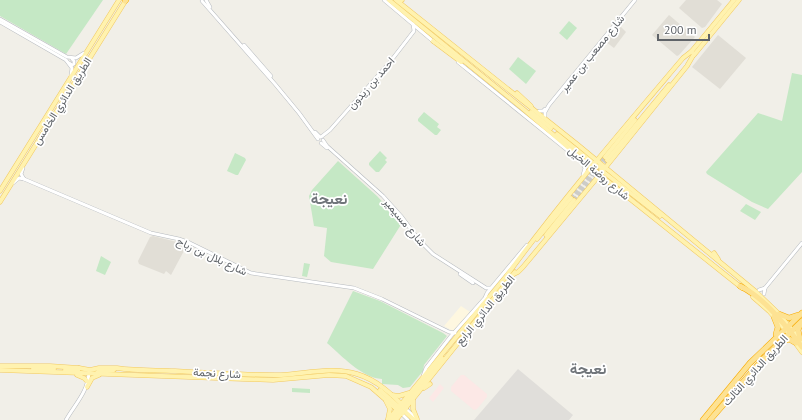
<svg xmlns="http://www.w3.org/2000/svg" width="802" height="420" font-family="'PT Sans',Vazirmatn,sans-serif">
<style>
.commercial{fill:#fef7e0}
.industrial{fill:#e0deda}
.education{fill:#e1ded6}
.medical{fill:#fce8e6}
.green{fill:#c5e8c5}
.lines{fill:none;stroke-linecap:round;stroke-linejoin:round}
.primary-tunnel{stroke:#ccccc8;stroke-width:4;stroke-dasharray:4 2;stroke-linecap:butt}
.secondary-casing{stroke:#b6babf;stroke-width:4}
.primary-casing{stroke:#f2c960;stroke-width:5}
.highway-casing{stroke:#f9ab00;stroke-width:6}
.secondary{stroke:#fff;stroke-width:3}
.primary{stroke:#fff2af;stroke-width:4}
.highway{stroke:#fde293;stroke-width:5}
.labels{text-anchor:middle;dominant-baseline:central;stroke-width:3.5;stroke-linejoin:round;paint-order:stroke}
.street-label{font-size:11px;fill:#5f6368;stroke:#fff}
.district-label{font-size:15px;font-weight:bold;fill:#70757a;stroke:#fff}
</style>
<rect width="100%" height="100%" fill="#f1efe8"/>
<path class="commercial" d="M461,306L470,312L455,330L453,331L444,326Z"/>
<path class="industrial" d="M518,369L573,415L569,420H474Z"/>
<g class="education">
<path d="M686,0H717L722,4L705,27L702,28L679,8Z"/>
<path d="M669,15L695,37L679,55L677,56L652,35Z"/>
<path d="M619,25L626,32L614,48L606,42Z"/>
<path d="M718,35L746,58L720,89L692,67Z"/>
<path d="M153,236L185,244L186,247L171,275L166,271L164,274L139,264L138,261L150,237Z"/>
</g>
<g class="medical">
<path d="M461,375H464L487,394V397L477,409L474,410L451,391V387Z"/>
<path d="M440,384L444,388L433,402L429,398Z"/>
</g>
<g class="green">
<path d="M0,0H103L66,54L0,16Z"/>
<path d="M569,21L577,28L567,40L559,33Z"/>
<path d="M518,57L536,71L526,84L509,69Z"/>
<path d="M792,73L802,75V172L768,209L752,202L707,174L706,172L758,113L782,121Z"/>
<path d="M424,112L439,124L437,127L441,130L437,135H435L418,121V119Z"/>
<path d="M380,151L387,158L385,160L387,162L379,172H376L369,165V163Z"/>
<path d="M235,153L245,158L246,160L238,175H236L227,171Z"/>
<path d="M338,161L377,196L402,223L373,269L331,262L324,256L327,228L314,226L309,196L312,190Z"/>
<path d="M746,204L761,212L755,220L740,211Z"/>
<path d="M101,256L111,262L105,275L96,271Z"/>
<path d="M304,263L310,264L307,277L302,276Z"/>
<path d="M353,291L380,301L443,333L447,336L424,365L423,371L410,387L403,388L398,385L382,384V379C362,378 342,356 327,343Z"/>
<path d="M292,388L310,389V393L292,392Z"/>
</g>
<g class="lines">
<g class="primary-tunnel">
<path d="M571,198L605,157"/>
<path d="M574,200L607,160"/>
</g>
<defs>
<g id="secondary">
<path d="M206,0L210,7"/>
<path d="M384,0L434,42"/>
<path d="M202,1L275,84L299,113L318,139"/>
<path d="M0,19L67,57L76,58L84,53"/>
<path d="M0,22L66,60L72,68L71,75"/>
<path d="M244,45L271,76"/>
<path d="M458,62L582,162L585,168L583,175"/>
<path d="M69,63L72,65L74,64V61L72,59"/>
<path d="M539,111H543L545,109"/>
<path d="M545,116V112L549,105L635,0"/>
<path d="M315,132L320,137"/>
<path d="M321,137L330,130L390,62L414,31L413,24"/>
<path d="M323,140L327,146L383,196L401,216L419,240L433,254L486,288H490"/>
<path d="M321,143L327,148"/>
<path d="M23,168L21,174L24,179"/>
<path d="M13,183L19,178L24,179L151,233L179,239L190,243L251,273L354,288L382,299L449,332L455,333"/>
<path d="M460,274L473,283"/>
<path d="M759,290L765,288"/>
<path d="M764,294L765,288L802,243"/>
<path d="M484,300L487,293L527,245"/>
<path d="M423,376L426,368L451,336L484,299"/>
<path d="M406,409L416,418"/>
<path d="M402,414L408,420"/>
<path d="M66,420C75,404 88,392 89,372"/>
</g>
<g id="primary">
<path d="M389,0L522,108L605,179L742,288"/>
<path d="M396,0L578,145L755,291L779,314L802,342"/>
<path d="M401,0H402"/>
<path d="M433,41L461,62"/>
<path d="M691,52L734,0"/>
<path d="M694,55L739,0"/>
<path d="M517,93L531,106"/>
<path d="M531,112L551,128"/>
<path d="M557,134L597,166L605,168"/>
<path d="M605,157L635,120"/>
<path d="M607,160L669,85"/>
<path d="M601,170L660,216"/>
<path d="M0,191L119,0"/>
<path d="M0,202L126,0"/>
<path d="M546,235L574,200"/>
<path d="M537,239L571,198"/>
<path d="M714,253L718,259"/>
<path d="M514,274L518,272L523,267L597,178L687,66L694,54"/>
<path d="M507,275C562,200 623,129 683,58L692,51"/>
<path d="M753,297L769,311L786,331"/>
<path d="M467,340L470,331"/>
<path d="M794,341L802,352"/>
<path d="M0,366H50L79,368L90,370L99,368H117C136,371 155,370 175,371C210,373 246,375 281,375C306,374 332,366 357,374C377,380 392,394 406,409"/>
<path d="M33,369H54"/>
<path d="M0,370L273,380L329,375L346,376L371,387L402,414"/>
<path d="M65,370H78L79,368"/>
<path d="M99,374L97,373L99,371L114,370"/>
<path d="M77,375L84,378L87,381"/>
<path d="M87,387L92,378L99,375"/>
<path d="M424,388L430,384"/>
<path d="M380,390L400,408"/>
<path d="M392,395L399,396L409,393"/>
<path d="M413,400V409L417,419"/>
<path d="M386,401L390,409L388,419"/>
<path d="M402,408L442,358"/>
<path d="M402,409L414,420"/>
<path d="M388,420L508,274"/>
<path d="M392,420L400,410"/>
<path d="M396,420L515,272"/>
</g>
<g id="highway">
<path d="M125,1L126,0"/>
<path d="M740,286C760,296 774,312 788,329"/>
<path d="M779,314L789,318L798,315"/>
<path d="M774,317L778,327L776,334"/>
<path d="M789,330L802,347"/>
<path d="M800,339L798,330L801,323"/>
<path d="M782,341L789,339L796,343"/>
<path d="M703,420L750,363L802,313"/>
<path d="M710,420L764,358L802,321"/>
</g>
</defs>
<use href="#secondary" class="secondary-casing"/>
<use href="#primary" class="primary-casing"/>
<use href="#highway" class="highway-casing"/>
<use href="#secondary" class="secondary"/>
<use href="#primary" class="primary"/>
<use href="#highway" class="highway"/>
</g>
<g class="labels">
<g class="street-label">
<text transform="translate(592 53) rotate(-51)">شارع مصعب بن عمير</text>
<text transform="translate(371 83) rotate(-49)">احمد بن زيدون</text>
<text transform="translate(62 101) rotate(-58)">الطريق الدائري الخامس</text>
<text transform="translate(599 173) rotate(40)">شارع روضة الخيل</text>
<text transform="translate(405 222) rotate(50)">شارع مسيمير</text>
<text transform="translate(212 256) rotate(25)">شارع بلال بن رباح</text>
<text transform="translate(485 310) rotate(-51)">الطريق الدائري الرابع</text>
<text transform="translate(755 370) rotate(-48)">الطريق الدائري الثالث</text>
<text transform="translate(217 373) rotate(3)">شارع نجمة</text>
</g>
<g class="district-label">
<text x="329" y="198">نعيجة</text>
<text x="588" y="368">نعيجة</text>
</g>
</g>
<path d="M658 34v6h51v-6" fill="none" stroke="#5f6368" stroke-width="2"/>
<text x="664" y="34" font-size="12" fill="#5f6368" stroke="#ffffff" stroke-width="3" paint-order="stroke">200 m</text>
</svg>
